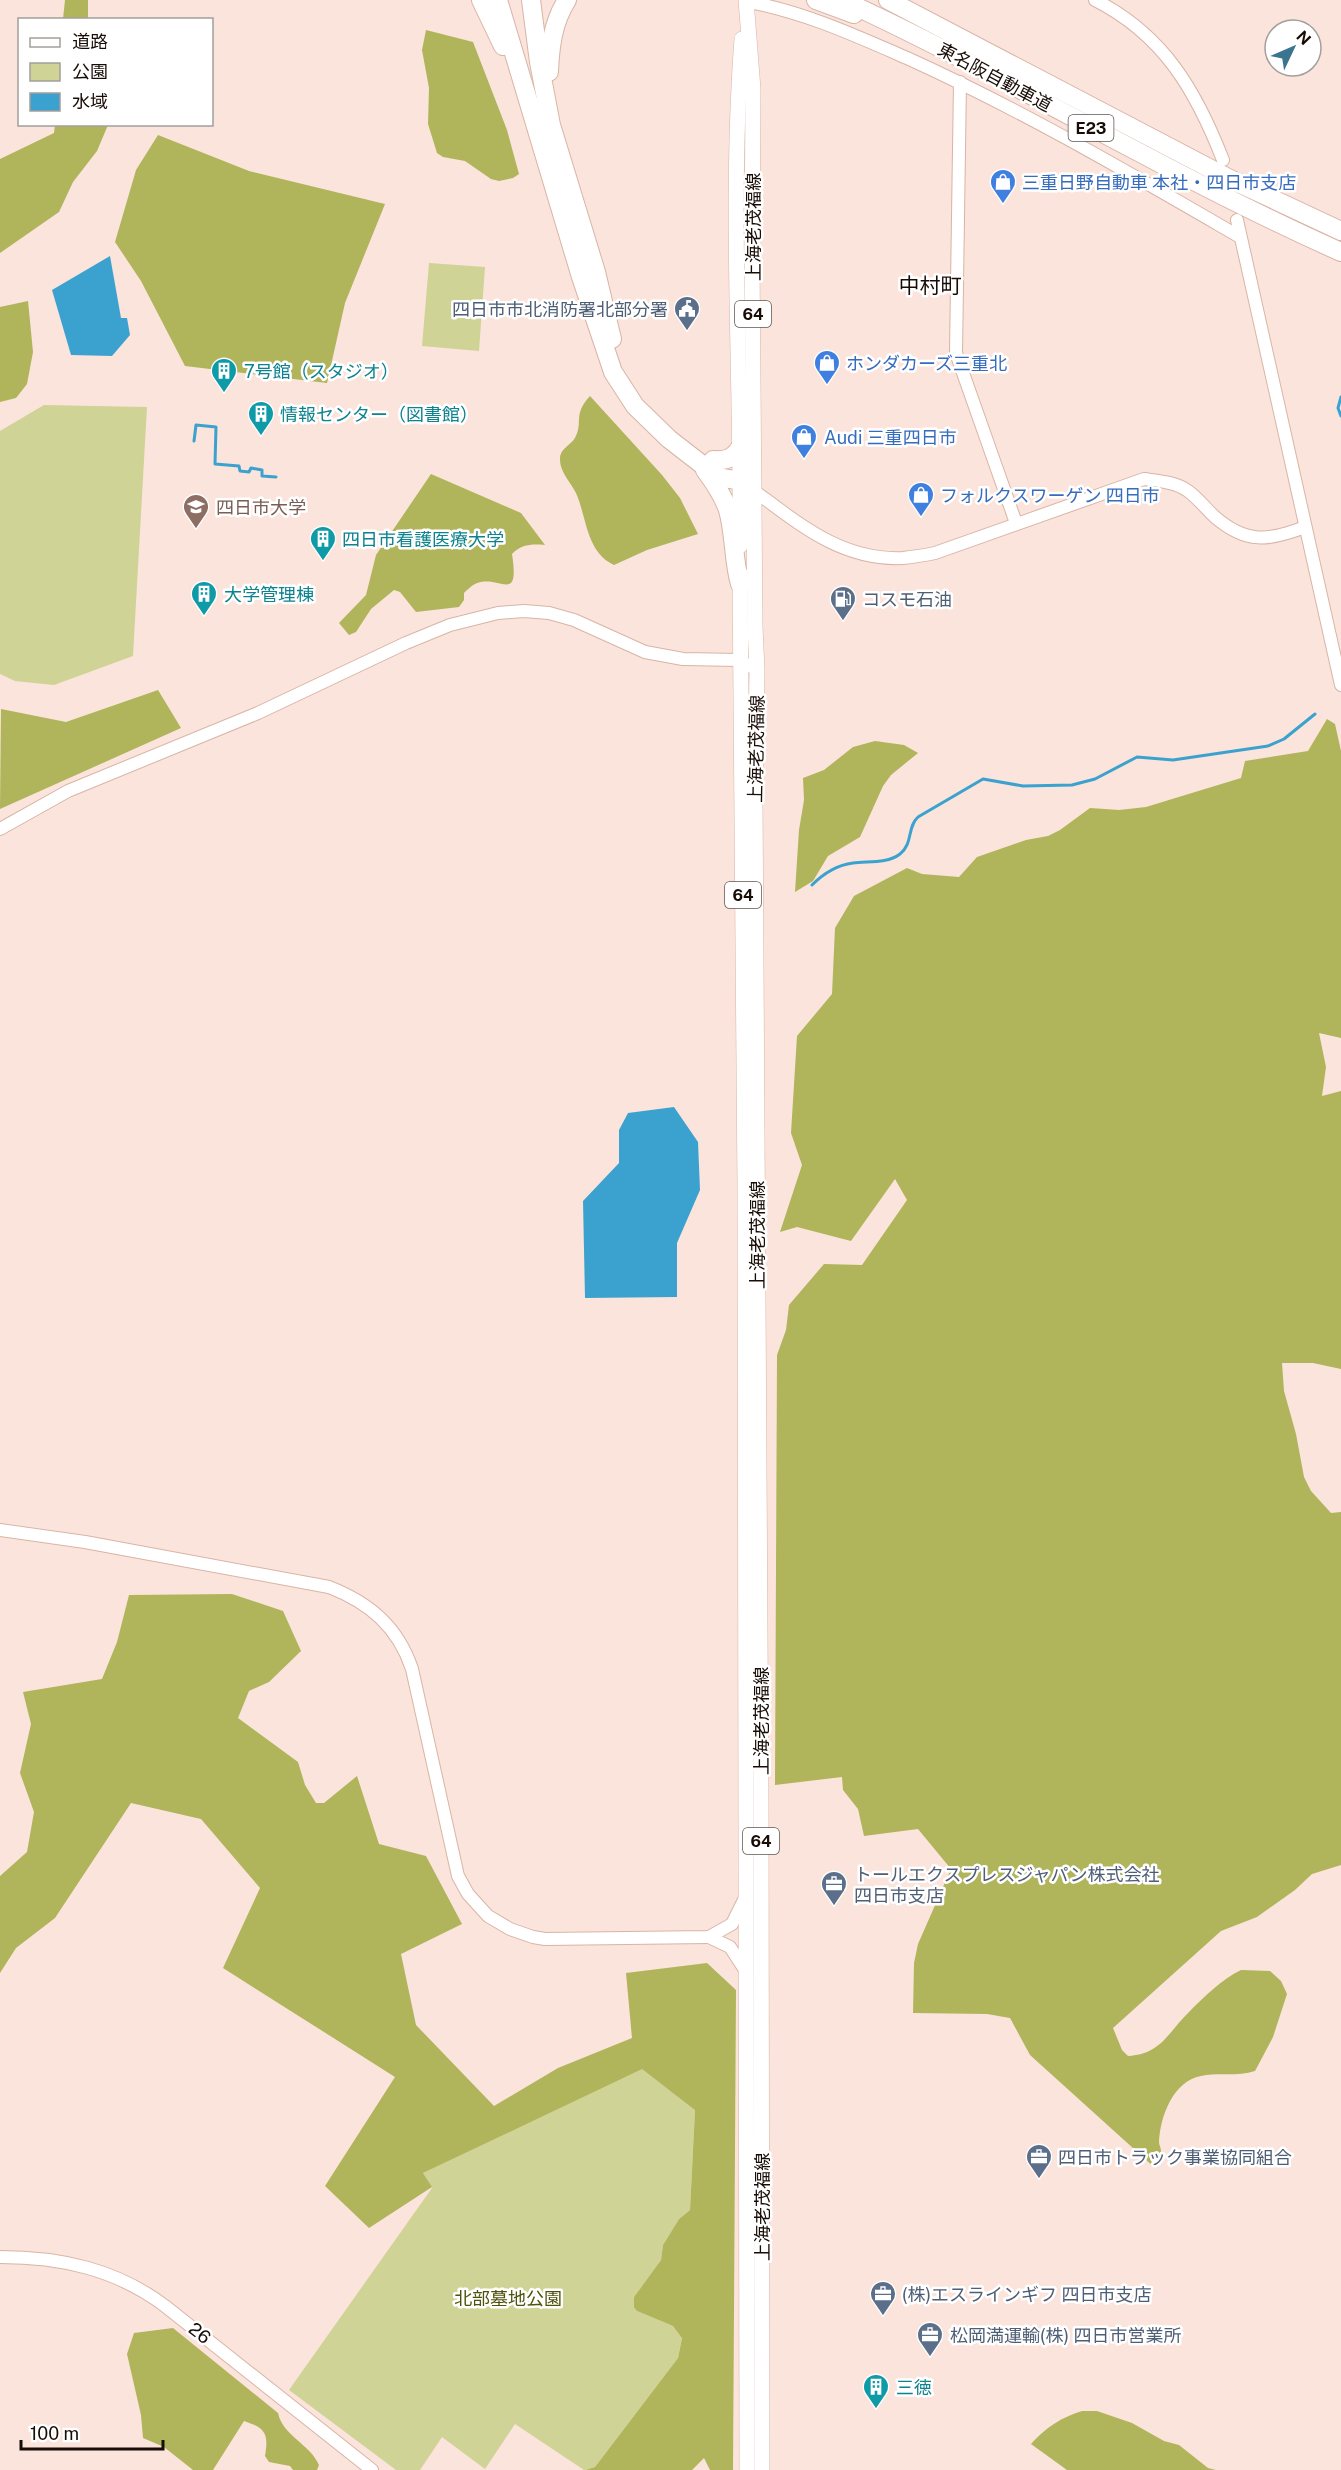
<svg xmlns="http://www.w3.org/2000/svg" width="1341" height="2470" font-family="'Public Sans','Noto Sans JP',sans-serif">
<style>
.green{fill:#cfd396}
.forest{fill:#b0b45a}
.water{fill:#3ba2cf}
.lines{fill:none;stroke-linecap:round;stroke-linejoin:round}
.stream{stroke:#3ba2cf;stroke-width:3}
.tertiary-casing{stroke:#d9b4a6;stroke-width:14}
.primary-casing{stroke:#d9b4a6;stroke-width:16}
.motorway-casing{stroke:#d9b4a6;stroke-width:20}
.tertiary{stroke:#fff;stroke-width:12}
.primary{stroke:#fff;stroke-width:15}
.motorway{stroke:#fff;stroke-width:18}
.labels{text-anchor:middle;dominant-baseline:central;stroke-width:5;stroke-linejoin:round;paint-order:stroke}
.shield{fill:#fff;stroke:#5d5551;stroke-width:1.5}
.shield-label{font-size:16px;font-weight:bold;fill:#180c07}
.street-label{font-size:18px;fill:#180c07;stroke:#fff}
.shop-label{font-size:18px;fill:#366cbe;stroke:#fff;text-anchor:start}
.service-label{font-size:18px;fill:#4e5e75;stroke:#fff;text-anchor:start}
.culture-label{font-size:18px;fill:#0d838f;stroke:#fff;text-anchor:start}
.education-label{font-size:18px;fill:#785e54;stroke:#fff;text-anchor:start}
.park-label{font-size:18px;fill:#50520c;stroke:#fff}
.quarter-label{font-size:21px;fill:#180c07;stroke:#fff}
</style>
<rect width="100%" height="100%" fill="#fbe4db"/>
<g class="green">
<path d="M429,263L485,267L479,351L422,346Z"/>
<path d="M44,405L147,407L133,656L54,685L15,681L0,674V431Z"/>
<path d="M641,2068L695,2109L690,2210L679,2219L663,2245L661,2260L634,2297L637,2311L673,2326L682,2337L678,2358L595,2467L584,2470L515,2424L485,2469L442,2437L420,2470H396L289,2390L432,2188L423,2173Z"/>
</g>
<g class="forest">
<path d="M65,0H88V19H63Z"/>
<path d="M426,30L473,42L507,130L519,174L513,178L499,181L491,179L465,161L443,157L437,153L428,124L429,88L422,50Z"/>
<path d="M55,125H108L97,151L73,182L59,212L0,253V159L54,133Z"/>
<path d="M158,135L249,171L385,204L345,303L327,383L185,366L141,281L115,242L136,170Z"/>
<path d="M28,301L33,352L27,384L16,398L0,402V307Z"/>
<path d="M590,396L662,475L680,498L698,534L647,550L614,565C586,552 587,518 576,493C571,483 560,472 560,460C559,449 570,446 575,438C584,421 572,416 590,396Z"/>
<path d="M431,474L521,513L545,545C532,544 522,544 512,554C520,606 499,573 475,584C471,586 467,590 464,593V600L459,607L416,612L400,592L394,590L371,609L356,632L349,635L339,623L366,595L376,555Z"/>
<path d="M158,690L181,728L0,809L1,709L66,722Z"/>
<path d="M1327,719L1335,724L1341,751V1038L1319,1033L1326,1067L1322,1096L1341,1091V1369L1313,1363H1282L1284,1391L1296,1434L1304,1477L1311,1491L1331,1513L1341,1512V1865L1312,1874L1295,1890L1257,1917L1221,1931L1113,2028L1122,2050L1128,2056C1162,2054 1168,2032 1190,2011C1204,1997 1222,1979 1241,1970L1270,1971L1281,1981L1287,1994L1273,2037L1255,2071C1237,2077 1219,2072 1201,2076C1173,2081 1160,2117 1159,2142C1159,2145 1161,2148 1161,2151C1161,2156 1157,2163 1155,2168L1030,2055L1010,2018L987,2014L913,2013L914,1963L918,1944L951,1869L918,1829L864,1836L858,1809L843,1790L842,1777L775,1785L777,1355L786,1330L789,1305L824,1264L862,1265L907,1200L895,1179L851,1241L797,1227L780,1232L802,1165L791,1133L797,1036L832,994L835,928L854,896L907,868L922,874L959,877L977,857L1026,840L1048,836L1060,830L1090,808L1119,810L1146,807L1241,778L1245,761L1308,751Z"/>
<path d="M875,741L904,745L918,753L891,775L883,786L860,837L828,856L813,881L795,892L799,830L804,800L803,778L824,770L853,747Z"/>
<path d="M232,1594L283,1611L301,1651L269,1682L249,1691L238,1718L298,1762L305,1785L316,1803H324L357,1776L379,1844L426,1856L462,1924L401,1954L416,2025L494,2106L558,2068L632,2038L626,1973L707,1963L736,1990L733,2470H710L704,2458L692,2470H585L595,2467L678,2358L682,2338L673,2326L637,2311L634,2307V2297L661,2260L663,2245L679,2219L690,2210L695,2110L642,2069L423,2173L432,2187L369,2228L325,2186L395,2077L223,1968L260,1888L201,1819L131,1803L55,1918L16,1948L0,1973V1876L27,1852L34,1812L20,1773L31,1724L23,1692L102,1679L117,1642L129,1595Z"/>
<path d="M173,2328L278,2413C283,2436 310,2444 319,2465L317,2470H293L290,2466L269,2462L265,2456C269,2433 265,2428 244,2421L213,2470H193L164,2447L143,2438L141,2415L127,2354L134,2333Z"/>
<path d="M1082,2411H1097L1132,2423L1164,2441L1179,2445L1208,2468L1216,2470H1067L1031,2444C1045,2428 1062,2417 1082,2411Z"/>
</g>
<g class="water">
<path d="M110,256L121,318H127L130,335L112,356L71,355L52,290Z"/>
<path d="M674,1107L698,1142L700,1190L677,1243V1297L585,1298L583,1201L619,1163V1130L628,1113Z"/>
</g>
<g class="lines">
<g class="stream">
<path d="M1341,397L1338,408L1341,416"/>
<path d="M194,441L196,425L216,427L215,464L239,466L240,471L249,472L251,468L262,470V476L276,477"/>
<path d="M812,885C823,874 837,865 853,863C868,861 887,864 900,854C913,844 907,827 918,817L983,779L1023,786L1072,785L1095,779L1137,757L1173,760L1268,746L1284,739L1315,714"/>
</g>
<defs>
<g id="tertiary">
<path d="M1095,0C1164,35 1196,91 1223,160"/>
<path d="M745,1C804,12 852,34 907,58C1022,110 1131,174 1240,237"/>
<path d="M960,82L956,353L1016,523"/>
<path d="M1237,220L1341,685"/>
<path d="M749,487C797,522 840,561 903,558C913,557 925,555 935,553L1144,479C1158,481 1176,482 1188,491C1198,498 1206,509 1215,517C1246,544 1269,541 1305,527"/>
<path d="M0,829L68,791L258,713L406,643L450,625L498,613L524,611L549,613L574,620L645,652L683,659L739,660L757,670"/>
<path d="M0,1530L85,1542L329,1587C370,1603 398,1627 412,1669L458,1876L468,1894L488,1916L510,1929L533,1937L545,1939L709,1937L732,1924L744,1900"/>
<path d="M709,1937L730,1947L745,1970"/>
<path d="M0,2257C60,2257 116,2269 165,2306L372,2470"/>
</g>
<g id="primary">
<path d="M746,0L753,89L752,262L755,627L757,670L755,799L761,1800L762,2470"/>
<path d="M740,546C742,377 729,207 742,39"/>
<path d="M740,573L745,1187L747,2470"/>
</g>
<g id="motorway">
<path d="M481,0L503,46"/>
<path d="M498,0L581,277L613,372L635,406L669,439L718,477L741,481"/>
<path d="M531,0L539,62L551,125L596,272L612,339"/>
<path d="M816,0L854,14"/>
<path d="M842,0C1011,78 1170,176 1341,252"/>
<path d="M888,0L1230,179L1341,231"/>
<path d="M549,72C550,46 553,22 567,0"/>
<path d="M713,460C727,461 734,458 741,446"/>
<path d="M705,470C714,482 723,495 728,510C735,535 733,560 740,584"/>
</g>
</defs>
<use href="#tertiary" class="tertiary-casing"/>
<use href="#primary" class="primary-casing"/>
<use href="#motorway" class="motorway-casing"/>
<use href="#tertiary" class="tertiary"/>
<use href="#primary" class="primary"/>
<use href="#motorway" class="motorway"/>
</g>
<defs>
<symbol id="shop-pin" viewBox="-11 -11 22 30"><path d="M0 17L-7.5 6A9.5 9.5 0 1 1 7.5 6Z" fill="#3f7fe0" stroke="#fff"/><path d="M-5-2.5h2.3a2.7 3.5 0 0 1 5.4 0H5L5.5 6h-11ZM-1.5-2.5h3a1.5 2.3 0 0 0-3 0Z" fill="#fff"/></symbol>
<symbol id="civic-pin" viewBox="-11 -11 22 30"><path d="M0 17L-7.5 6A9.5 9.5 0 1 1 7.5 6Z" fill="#5c6f8a" stroke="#fff"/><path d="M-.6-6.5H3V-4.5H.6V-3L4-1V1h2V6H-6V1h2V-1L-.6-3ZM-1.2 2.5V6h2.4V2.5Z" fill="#fff"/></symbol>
<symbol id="building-pin" viewBox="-11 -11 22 30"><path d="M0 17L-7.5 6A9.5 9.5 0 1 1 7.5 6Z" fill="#0f9aa8" stroke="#fff"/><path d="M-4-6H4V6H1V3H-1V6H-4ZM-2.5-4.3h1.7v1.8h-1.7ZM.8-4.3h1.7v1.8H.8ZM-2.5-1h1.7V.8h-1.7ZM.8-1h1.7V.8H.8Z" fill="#fff"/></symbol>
<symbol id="university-pin" viewBox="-11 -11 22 30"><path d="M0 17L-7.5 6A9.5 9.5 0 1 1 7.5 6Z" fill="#8d6e63" stroke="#fff"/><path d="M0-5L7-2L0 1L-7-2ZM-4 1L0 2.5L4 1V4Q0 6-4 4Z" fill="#fff"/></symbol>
<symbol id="fuel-pin" viewBox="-11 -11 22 30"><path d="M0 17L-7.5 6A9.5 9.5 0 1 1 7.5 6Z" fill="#5c6f8a" stroke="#fff"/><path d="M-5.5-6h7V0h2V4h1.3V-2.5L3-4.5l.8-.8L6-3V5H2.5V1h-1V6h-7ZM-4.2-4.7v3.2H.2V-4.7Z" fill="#fff"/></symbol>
<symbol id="office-pin" viewBox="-11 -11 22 30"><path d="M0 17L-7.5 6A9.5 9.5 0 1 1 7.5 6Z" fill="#5c6f8a" stroke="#fff"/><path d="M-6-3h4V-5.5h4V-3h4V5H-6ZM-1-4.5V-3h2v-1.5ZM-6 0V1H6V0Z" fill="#fff"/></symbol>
</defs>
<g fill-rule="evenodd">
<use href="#shop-pin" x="988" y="167" width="30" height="40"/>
<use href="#civic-pin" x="672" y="294" width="30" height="40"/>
<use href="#shop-pin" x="812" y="348" width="30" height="40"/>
<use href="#building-pin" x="209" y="356" width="30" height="40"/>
<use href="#building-pin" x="246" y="399" width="30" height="40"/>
<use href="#shop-pin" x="789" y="422" width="30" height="40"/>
<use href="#shop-pin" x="906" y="480" width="30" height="40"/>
<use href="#university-pin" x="181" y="492" width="30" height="40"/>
<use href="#building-pin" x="308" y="524" width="30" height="40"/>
<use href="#building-pin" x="189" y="579" width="30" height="40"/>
<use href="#fuel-pin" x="828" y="584" width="30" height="40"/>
<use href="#office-pin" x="819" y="1869" width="30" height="40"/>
<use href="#office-pin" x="1024" y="2142" width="30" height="40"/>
<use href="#office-pin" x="868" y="2279" width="30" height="40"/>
<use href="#office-pin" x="915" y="2320" width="30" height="40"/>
<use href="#building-pin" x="861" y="2372" width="30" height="40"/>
</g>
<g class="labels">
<g class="shield">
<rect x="1068.5" y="115" width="45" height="26" rx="4.5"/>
<rect x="735" y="301" width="36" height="26" rx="4.5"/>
<rect x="725" y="882" width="36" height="26" rx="4.5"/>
<rect x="743" y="1828" width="36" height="26" rx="4.5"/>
</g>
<g class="shield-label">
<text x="1091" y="128">E23</text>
<text x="753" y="314">64</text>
<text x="743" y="895">64</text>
<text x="761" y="1841">64</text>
</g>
<g class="street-label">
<text transform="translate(995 77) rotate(28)">東名阪自動車道</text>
<text transform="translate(753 227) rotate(-90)">上海老茂福線</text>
<text transform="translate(756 749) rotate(-89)">上海老茂福線</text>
<text transform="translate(757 1235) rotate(-90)">上海老茂福線</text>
<text transform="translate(761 1721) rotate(-90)">上海老茂福線</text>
<text transform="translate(762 2207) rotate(-90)">上海老茂福線</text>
<text transform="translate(200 2333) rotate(38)">26</text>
</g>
<g class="shop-label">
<text x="1022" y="182">三重日野自動車 本社・四日市支店</text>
<text x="846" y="363">ホンダカーズ三重北</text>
<text x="824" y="437">Audi 三重四日市</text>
<text x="940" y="495">フォルクスワーゲン 四日市</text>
</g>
<g class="service-label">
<text x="668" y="309" text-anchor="end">四日市市北消防署北部分署</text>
<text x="862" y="599">コスモ石油</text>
<text x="854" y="1874">トールエクスプレスジャパン株式会社<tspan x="854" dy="21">四日市支店</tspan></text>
<text x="1058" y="2157">四日市トラック事業協同組合</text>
<text x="902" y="2294">(株)エスラインギフ 四日市支店</text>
<text x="950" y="2335">松岡満運輸(株) 四日市営業所</text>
</g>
<g class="culture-label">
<text x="244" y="371">7号館（スタジオ）</text>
<text x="280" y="414">情報センター（図書館）</text>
<text x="342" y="539">四日市看護医療大学</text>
<text x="224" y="594">大学管理棟</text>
<text x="896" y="2387">三徳</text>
</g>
<g class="education-label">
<text x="216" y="507">四日市大学</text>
</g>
<g class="park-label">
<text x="508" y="2298">北部墓地公園</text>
</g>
<g class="quarter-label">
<text x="930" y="285">中村町</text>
</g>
</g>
<rect x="18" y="18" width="195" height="108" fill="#ffffff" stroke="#a39e9c" stroke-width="1.5"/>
<rect x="30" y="38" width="30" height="9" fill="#ffffff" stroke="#a39e9c" stroke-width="1.5"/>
<text x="72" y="48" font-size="18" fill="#180c07">道路</text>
<rect x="30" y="63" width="30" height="18" fill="#cfd396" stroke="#a39e9c" stroke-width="1.5"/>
<text x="72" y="78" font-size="18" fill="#180c07">公園</text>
<rect x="30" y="93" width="30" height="18" fill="#3ba2cf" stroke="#a39e9c" stroke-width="1.5"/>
<text x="72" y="108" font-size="18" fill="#180c07">水域</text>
<g transform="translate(1293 48) rotate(46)"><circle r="28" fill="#ffffff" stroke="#a39e9c" stroke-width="1.5"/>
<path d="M0-4.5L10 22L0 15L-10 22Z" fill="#3b748e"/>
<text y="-9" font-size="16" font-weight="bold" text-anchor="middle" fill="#180c07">N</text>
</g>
<path d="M21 2440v9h142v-9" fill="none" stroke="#180c07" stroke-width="3"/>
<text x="30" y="2440" font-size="18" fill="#180c07" stroke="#ffffff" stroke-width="4.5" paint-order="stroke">100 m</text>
</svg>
